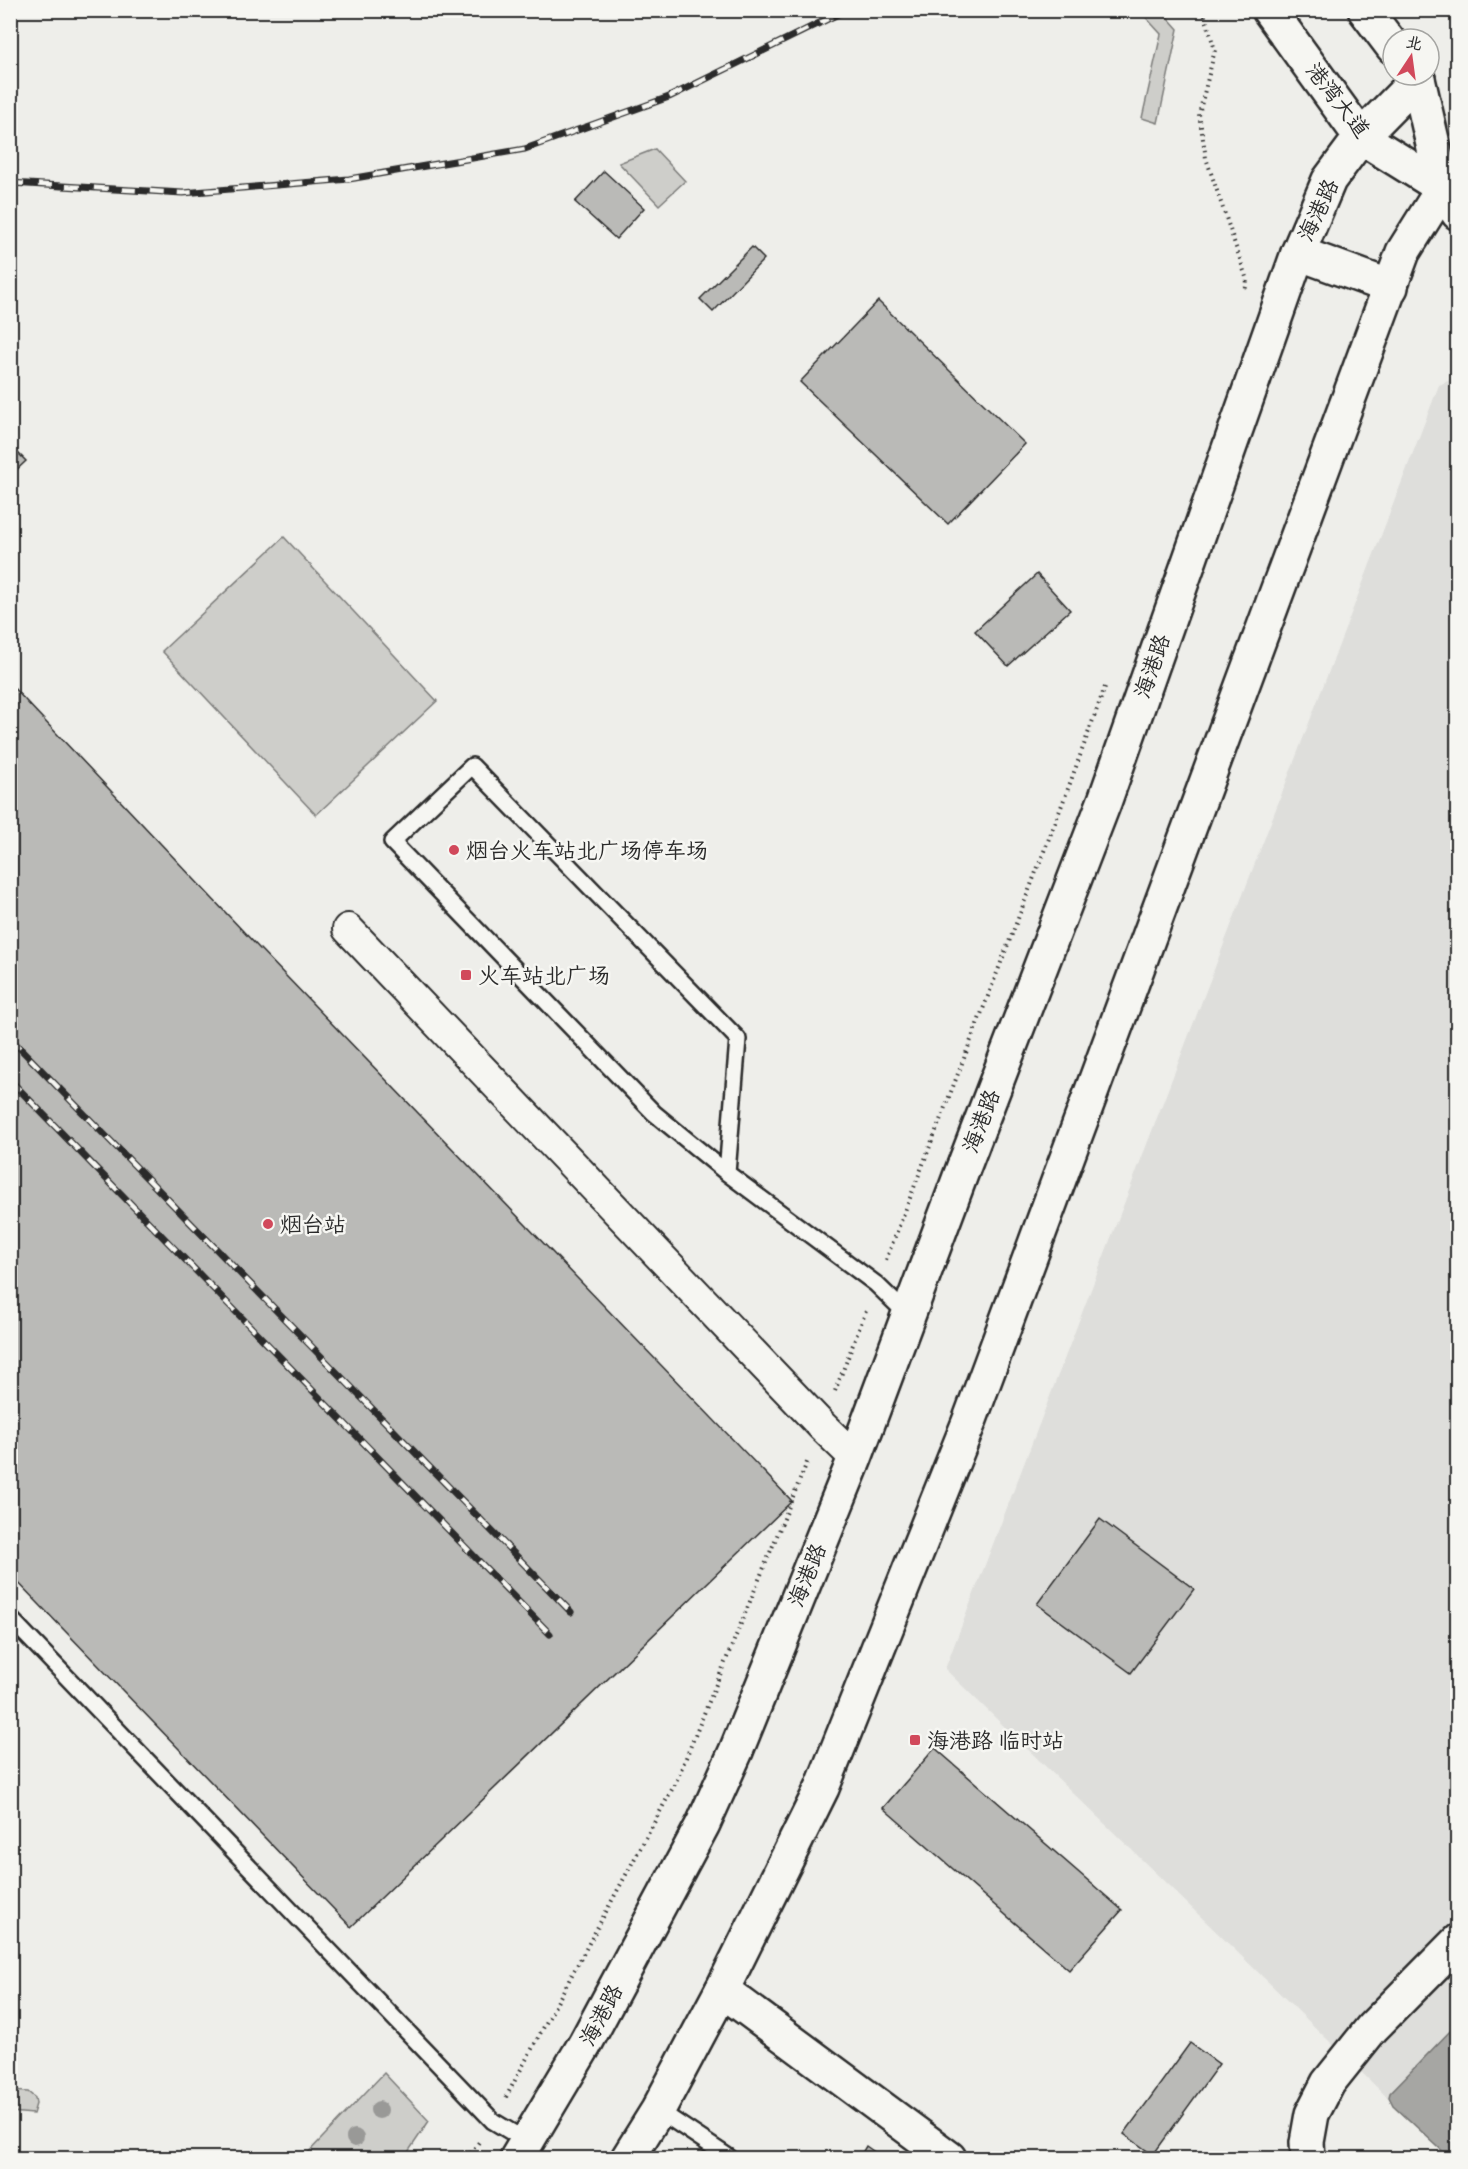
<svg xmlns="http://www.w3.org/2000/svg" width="1468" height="2169" font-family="Itim,'LXGW WenKai TC',sans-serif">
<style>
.built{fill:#dededb}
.green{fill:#cececa;stroke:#7c7c7a;stroke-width:1.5}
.water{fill:#a6a6a3;stroke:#757573;stroke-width:1.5}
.building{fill:#babab7;stroke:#2b2b2b;stroke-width:1.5}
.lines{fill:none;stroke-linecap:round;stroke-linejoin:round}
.service-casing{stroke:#2b2b2b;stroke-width:20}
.minor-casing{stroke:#2b2b2b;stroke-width:34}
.secondary-casing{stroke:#2b2b2b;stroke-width:38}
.path{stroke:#2b2b2b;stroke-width:4;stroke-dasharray:1.5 4.5;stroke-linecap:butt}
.service{stroke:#f6f6f2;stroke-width:15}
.minor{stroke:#f6f6f2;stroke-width:30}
.secondary{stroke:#f6f6f2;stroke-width:33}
.rail-casing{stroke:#2b2b2b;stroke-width:7}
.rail{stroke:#f6f6f2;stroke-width:4.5;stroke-dasharray:14;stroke-linecap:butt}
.tree{fill:#999997}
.poi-dot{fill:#d1495b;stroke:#f6f6f2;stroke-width:2}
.labels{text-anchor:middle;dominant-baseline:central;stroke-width:5;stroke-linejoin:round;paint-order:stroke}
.street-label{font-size:22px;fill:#2b2b2b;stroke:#f6f6f2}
.poi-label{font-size:22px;fill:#2b2b2b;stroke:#f6f6f2;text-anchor:start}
</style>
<rect width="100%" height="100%" fill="#eeeeea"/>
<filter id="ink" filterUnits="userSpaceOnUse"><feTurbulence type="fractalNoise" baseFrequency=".0167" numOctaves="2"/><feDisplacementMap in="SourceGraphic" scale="12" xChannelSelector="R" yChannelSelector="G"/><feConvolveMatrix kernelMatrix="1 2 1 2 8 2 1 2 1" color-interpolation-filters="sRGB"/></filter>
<g filter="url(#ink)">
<path class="built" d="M1457,377V2024L1391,2093L1390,2100L945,1669L1439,385Z"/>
<g class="green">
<path d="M1140,11H1162L1178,29L1158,123L1142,118L1161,34Z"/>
<path d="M655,149L685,181L659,205L619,163Z"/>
<path d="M284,537L437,701L316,815L162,651Z"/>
<path d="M384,2073L429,2121L404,2158H303Z"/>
<path d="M10,2091L28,2092L35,2098L36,2104L33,2114L11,2112Z"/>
</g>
<path class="water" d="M1457,2024V2158H1450L1393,2105L1389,2097L1390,2093Z"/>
<g class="building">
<path d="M604,171L644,208L616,239L575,202Z"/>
<path d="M752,247L764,259L713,312L700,299Z"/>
<path d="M878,301L1025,444L948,524L800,382Z"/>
<path d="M10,445L26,461L10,476Z"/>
<path d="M1037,574L1070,610L1008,666L975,631Z"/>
<path d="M10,684L259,948L792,1501L351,1927L10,1574Z"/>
<path d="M1100,1519L1194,1589L1131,1673L1037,1604Z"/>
<path d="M935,1748L1122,1910L1069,1970L883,1808Z"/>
<path d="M1190,2043L1219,2064L1153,2155L1124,2134Z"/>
<path d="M866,2146L883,2158H859Z"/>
</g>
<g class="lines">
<defs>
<g id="service">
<path d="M727,1173L738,1039L472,766L392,842L654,1113L727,1173L876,1284L908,1315"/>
<path d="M10,1618L493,2121L528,2142"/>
<path d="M658,2110L730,2158"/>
</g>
<path id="minor" d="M348,929L822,1426L855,1458"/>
<g id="secondary">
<path d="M1269,10L1361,137L1443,188"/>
<path d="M1365,10L1393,47"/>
<path d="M1415,75L1418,79L1443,188L1458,213"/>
<path d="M1298,253L1391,287"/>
<path d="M722,1990L949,2158"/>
<path d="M517,2158L585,2044L703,1824L736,1751L855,1458L964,1166L1105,800L1298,253L1329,180L1361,137L1418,79"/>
<path d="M628,2158L658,2110L722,1990L822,1788L969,1422L1403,252L1443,188"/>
<path d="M1308,2158L1307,2142L1312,2114L1328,2083L1372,2028L1458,1941"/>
</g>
</defs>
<use href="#service" class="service-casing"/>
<use href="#minor" class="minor-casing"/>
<use href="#secondary" class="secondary-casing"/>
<g class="path">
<path d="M1203,10L1215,50L1199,114L1206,158L1247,280L1245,292"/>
<path d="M886,1260L1065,797L1105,687"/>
<path d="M835,1391L866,1311"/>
<path d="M506,2097L676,1782L808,1460"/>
<path d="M467,2158L479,2142"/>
</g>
<use href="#service" class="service"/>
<use href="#minor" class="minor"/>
<use href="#secondary" class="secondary"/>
<defs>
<g id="rail">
<path d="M10,183L183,193L349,179L525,149L669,97L846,10"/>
<path d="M10,1038L571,1612"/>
<path d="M10,1080L550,1634"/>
</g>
</defs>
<use href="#rail" class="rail-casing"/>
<use href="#rail" class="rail"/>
</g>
<g class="tree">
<circle cx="379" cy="2110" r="9"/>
<circle cx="355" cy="2138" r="9"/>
</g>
</g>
<g class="poi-dot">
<circle cx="454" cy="850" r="6"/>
<rect x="460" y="969" width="12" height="12" rx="3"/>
<circle cx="268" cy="1224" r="6"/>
<rect x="909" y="1734" width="12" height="12" rx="3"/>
</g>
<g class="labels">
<g class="street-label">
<text transform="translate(1338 100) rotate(52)">港湾大道</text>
<text transform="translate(1318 210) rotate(-65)">海港路</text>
<text transform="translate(1152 666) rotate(-71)">海港路</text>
<text transform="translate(981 1121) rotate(-69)">海港路</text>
<text transform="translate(807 1575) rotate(-68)">海港路</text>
<text transform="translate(601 2015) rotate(-62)">海港路</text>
</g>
<g class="poi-label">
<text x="466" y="850">烟台火车站北广场停车场</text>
<text x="478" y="975">火车站北广场</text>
<text x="280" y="1224">烟台站</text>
<text x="927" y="1740">海港路 临时站</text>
</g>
</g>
<rect width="1468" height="2169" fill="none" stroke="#f6f6f2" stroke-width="36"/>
<rect x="18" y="18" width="1432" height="2133" fill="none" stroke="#2b2b2b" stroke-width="2" filter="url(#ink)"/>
<g transform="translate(1411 57) rotate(13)"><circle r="28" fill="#f6f6f2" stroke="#a5a5a2" stroke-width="1.5"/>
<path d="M0-4.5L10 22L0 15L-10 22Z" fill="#d1495b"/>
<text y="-9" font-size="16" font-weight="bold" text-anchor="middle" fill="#2b2b2b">北</text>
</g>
</svg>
